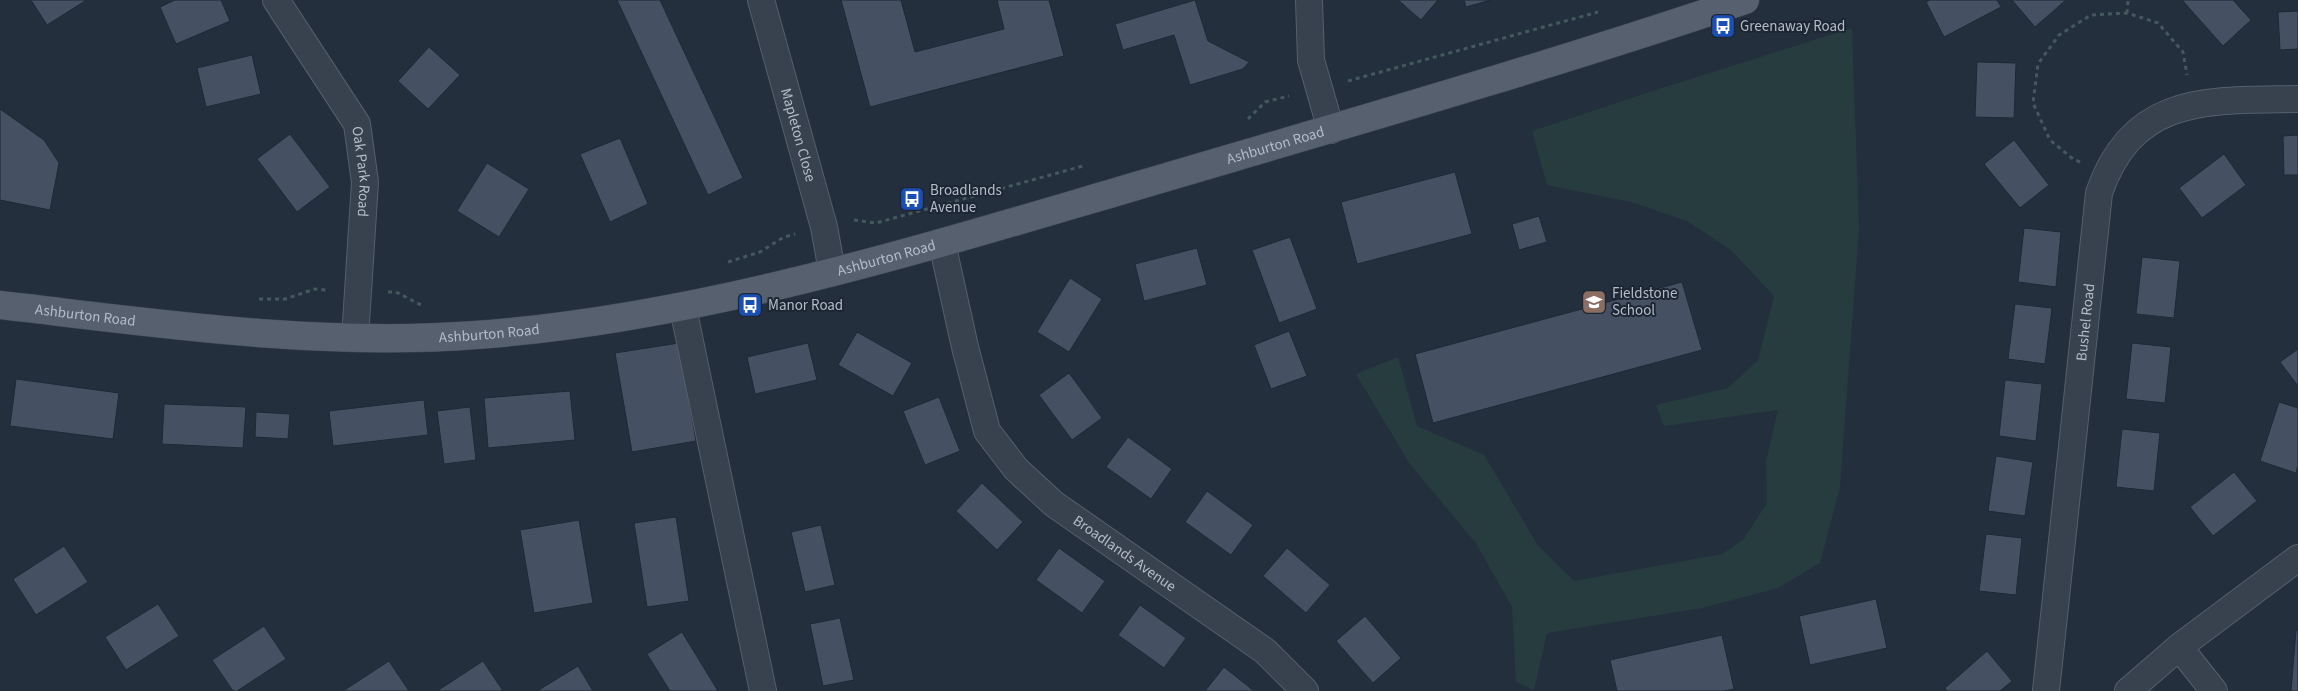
<svg xmlns="http://www.w3.org/2000/svg" width="2298" height="691" font-family="'Source Sans 3',sans-serif">
<style>
.green{fill:#263c3f}
.building{fill:#455162;stroke:#1f2835}
.lines{fill:none;stroke-linecap:round;stroke-linejoin:round}
.minor-casing{stroke:#565f6c;stroke-width:28}
.primary-casing{stroke:#414a57;stroke-width:29}
.path{stroke:#44595c;stroke-width:3;stroke-dasharray:4 4;stroke-linecap:butt}
.minor{stroke:#38414e;stroke-width:26}
.primary{stroke:#56606e;stroke-width:28}
.labels{text-anchor:middle;dominant-baseline:central;stroke-width:4;stroke-linejoin:round;paint-order:stroke}
.poi-label{font-size:15px;fill:#b4bcc9;stroke:#1d2633;text-anchor:start}
.street-label{font-size:15px;fill:#b4bcc9;stroke:#1d2633}
</style>
<rect width="100%" height="100%" fill="#242f3e"/>
<path class="green" d="M1852,28L1859,229L1840,487L1820,563L1778,588L1702,608L1547,633L1534,690L1516,682L1512,607L1476,543L1410,464L1356,374L1398,357L1417,426L1484,455L1537,544L1574,581L1722,554L1743,540L1767,503L1766,461L1778,410L1664,426L1656,405L1728,388L1758,360L1774,296L1731,250L1687,221L1631,202L1547,185L1532,131L1659,89Z"/>
<g class="building">
<path d="M31,0H84L85,1L47,25Z"/>
<path d="M175,0H221L230,21L176,44L160,7Z"/>
<path d="M617,0H660L743,178L708,195Z"/>
<path d="M841,0H901L915,52L1004,29L997,0H1049L1064,56L870,107Z"/>
<path d="M1195,0L1208,41L1249,62L1243,69L1190,85L1174,35L1123,50L1115,24Z"/>
<path d="M1398,0H1438L1421,20Z"/>
<path d="M1464,0H1491L1466,7Z"/>
<path d="M1930,0H1997L2001,7L1944,37L1926,2Z"/>
<path d="M2012,0H2066L2035,27Z"/>
<path d="M2182,0H2233L2251,20L2223,46Z"/>
<path d="M2298,11V49L2280,50L2278,12Z"/>
<path d="M429,47L460,75L428,109L398,81Z"/>
<path d="M252,55L261,94L206,107L197,68Z"/>
<path d="M1977,62L2016,63L2014,118L1975,117Z"/>
<path d="M0,109L44,140L59,163L50,210L0,200Z"/>
<path d="M290,134L330,187L297,212L257,159Z"/>
<path d="M2298,135V175H2284L2283,136Z"/>
<path d="M620,138L648,204L610,222L580,154Z"/>
<path d="M2014,140L2049,185L2020,208L1984,164Z"/>
<path d="M2224,154L2246,185L2202,218L2179,188Z"/>
<path d="M487,163L529,189L499,237L457,211Z"/>
<path d="M1455,172L1472,234L1357,264L1341,202Z"/>
<path d="M1539,216L1547,242L1519,250L1512,224Z"/>
<path d="M2024,228L2061,232L2056,287L2018,282Z"/>
<path d="M1290,237L1317,309L1279,323L1252,250Z"/>
<path d="M1197,248L1207,285L1144,301L1135,264Z"/>
<path d="M2142,257L2180,261L2174,318L2136,314Z"/>
<path d="M1070,278L1102,299L1069,352L1037,332Z"/>
<path d="M1682,282L1702,350L1433,423L1415,354Z"/>
<path d="M2015,304L2052,308L2045,364L2008,359Z"/>
<path d="M1289,331L1307,376L1271,389L1254,345Z"/>
<path d="M857,332L912,363L893,396L838,365Z"/>
<path d="M679,343L696,441L632,452L615,353Z"/>
<path d="M808,343L817,380L755,394L747,357Z"/>
<path d="M2132,343L2171,347L2165,403L2126,399Z"/>
<path d="M2298,349V386L2280,362Z"/>
<path d="M1069,373L1102,418L1072,440L1039,395Z"/>
<path d="M16,379L119,393L113,439L10,426Z"/>
<path d="M2005,380L2042,384L2036,441L1999,436Z"/>
<path d="M570,391L575,440L488,448L484,398Z"/>
<path d="M939,397L960,451L925,465L903,411Z"/>
<path d="M424,400L428,435L333,446L329,411Z"/>
<path d="M2279,402L2298,408V465L2296,473L2260,461Z"/>
<path d="M164,404L246,407L243,448L162,444Z"/>
<path d="M470,407L476,460L444,464L437,411Z"/>
<path d="M256,412L290,414L288,439L255,437Z"/>
<path d="M2122,429L2160,433L2154,491L2116,487Z"/>
<path d="M1128,437L1172,469L1151,499L1106,467Z"/>
<path d="M1996,456L2033,462L2025,516L1988,511Z"/>
<path d="M2234,472L2257,501L2213,536L2190,507Z"/>
<path d="M982,483L1023,522L997,550L956,511Z"/>
<path d="M1207,491L1253,525L1231,555L1185,522Z"/>
<path d="M676,517L689,601L647,607L634,523Z"/>
<path d="M579,520L593,603L534,613L520,530Z"/>
<path d="M821,525L835,585L805,592L791,532Z"/>
<path d="M1986,534L2022,538L2016,595L1979,591Z"/>
<path d="M64,546L88,582L36,615L13,579Z"/>
<path d="M1059,548L1105,581L1082,613L1036,580Z"/>
<path d="M1287,548L1330,585L1306,613L1263,576Z"/>
<path d="M1876,599L1887,648L1810,665L1799,616Z"/>
<path d="M158,604L179,636L126,670L105,637Z"/>
<path d="M1140,605L1186,638L1164,668L1118,635Z"/>
<path d="M1365,616L1401,658L1373,683L1336,641Z"/>
<path d="M840,618L854,680L823,686L810,624Z"/>
<path d="M264,626L286,659L237,691H233L212,660Z"/>
<path d="M2296,630H2298V691H2291Z"/>
<path d="M682,632L718,691H670L647,654Z"/>
<path d="M1722,635L1734,689L1724,691H1617L1610,660Z"/>
<path d="M1987,651L2012,681L2000,691H1947L1945,688Z"/>
<path d="M389,661L409,691H343Z"/>
<path d="M483,661L503,691H437Z"/>
<path d="M578,666L593,691H537Z"/>
<path d="M1224,667L1254,691H1205Z"/>
</g>
<g class="lines">
<defs>
<g id="minor">
<path id="s1" d="M276,0L357,124L365,182L355,338"/>
<path id="s2" d="M761,0L824,227L832,271"/>
<path d="M1309,0L1311,60L1331,130"/>
<path id="s3" d="M942,243L965,347L987,431L1016,469L1054,504L1265,651L1305,691"/>
<path d="M683,308L763,691"/>
<path d="M2179,647L2214,691"/>
<path id="s4" d="M2046,691L2099,193C2133,93 2210,101 2298,99"/>
<path d="M2128,691L2179,647L2298,558"/>
</g>
<g id="primary">
<path id="s5" d="M0,305C157,323 317,347 476,335C693,319 908,253 1116,192C1326,130 1537,70 1745,0"/>
</g>
</defs>
<use href="#minor" class="minor-casing"/>
<use href="#primary" class="primary-casing"/>
<g class="path">
<path d="M2127,13L2128,0"/>
<path d="M1348,81L1598,12"/>
<path d="M1248,119L1265,102L1289,96"/>
<path d="M2080,162L2073,159L2050,140L2033,103L2038,64L2059,35L2091,15L2127,13L2158,23L2183,52L2187,75"/>
<path d="M854,220L876,223L1083,166"/>
<path d="M728,262L760,252L784,237L795,234"/>
<path d="M388,292H396L421,305"/>
<path d="M259,299H285L315,289L326,290"/>
</g>
<use href="#minor" class="minor"/>
<use href="#primary" class="primary"/>
</g>
<defs>
<symbol id="bus-square" viewBox="-11 -11 22 22"><rect x="-9" y="-9" width="18" height="18" rx="4" fill="#1a4fb4" stroke="#1d2633"/><path d="M-5-6H5V4H4V6H2V4H-2V6H-4V4H-5ZM-3.5-4V0h7V-4ZM-3.5 1.2v1.5H-2V1.2ZM2 1.2v1.5H3.5V1.2Z" fill="#fff"/></symbol>
<symbol id="school-square" viewBox="-11 -11 22 22"><rect x="-9" y="-9" width="18" height="18" rx="4" fill="#8d6e63" stroke="#1d2633"/><path d="M0-5L7-2L0 1L-7-2ZM-4 1L0 2.5L4 1V4Q0 6-4 4Z" fill="#fff"/></symbol>
</defs>
<g fill-rule="evenodd">
<use href="#bus-square" x="1709" y="12" width="28" height="28"/>
<use href="#bus-square" x="898" y="185" width="28" height="28"/>
<use href="#school-square" x="1580" y="288" width="28" height="28"/>
<use href="#bus-square" x="736" y="291" width="28" height="28"/>
</g>
<g class="labels">
<g class="poi-label">
<text x="1740" y="26">Greenaway Road</text>
<text x="930" y="190">Broadlands<tspan x="930" dy="17">Avenue</tspan></text>
<text x="1612" y="293">Fieldstone<tspan x="1612" dy="17">School</tspan></text>
<text x="768" y="305">Manor Road</text>
</g>
<g class="street-label">
<text stroke="none"><textPath href="#s2" startOffset="140">Mapleton Close</textPath></text>
<text stroke="none"><textPath href="#s5" startOffset="1301">Ashburton Road</textPath></text>
<text stroke="none"><textPath href="#s1" startOffset="196">Oak Park Road</textPath></text>
<text stroke="none"><textPath href="#s5" startOffset="896">Ashburton Road</textPath></text>
<text stroke="none"><textPath href="#s5" startOffset="86">Ashburton Road</textPath></text>
<text stroke="none"><textPath href="#s4" startOffset="371">Bushel Road</textPath></text>
<text stroke="none"><textPath href="#s5" startOffset="491">Ashburton Road</textPath></text>
<text stroke="none"><textPath href="#s3" startOffset="379">Broadlands Avenue</textPath></text>
</g>
</g>
</svg>
